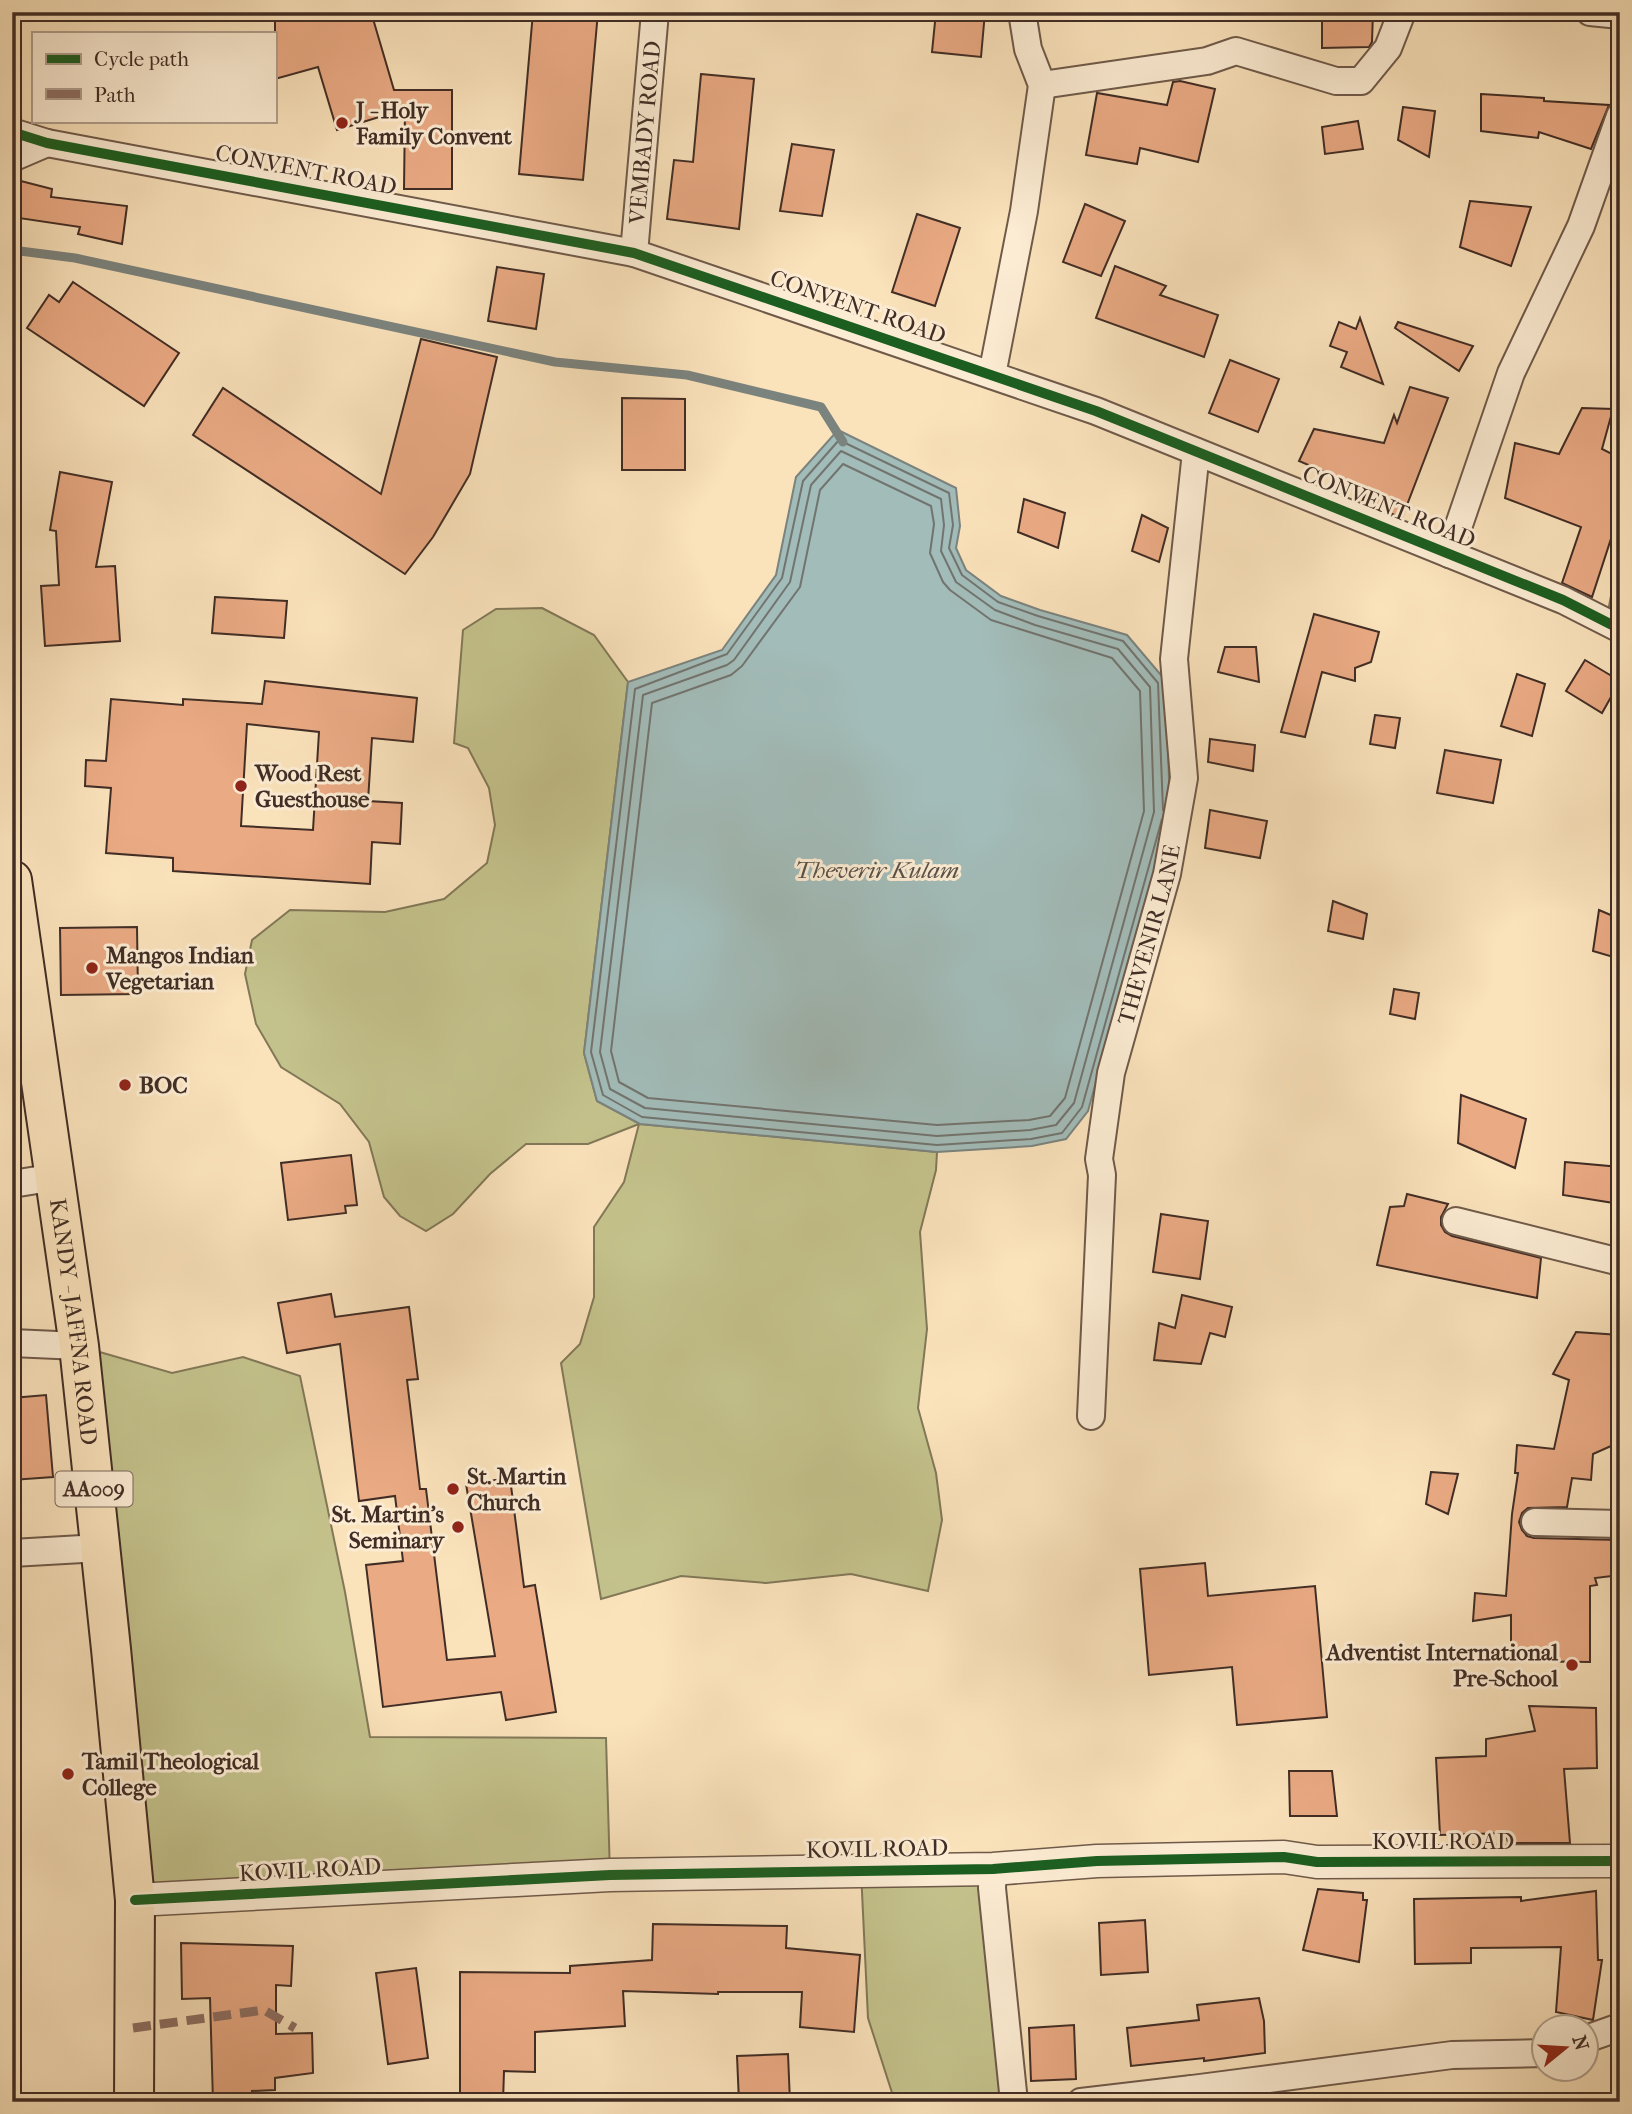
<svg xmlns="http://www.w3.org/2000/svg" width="1632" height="2114" font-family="'IM FELL French Canon',serif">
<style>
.green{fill:#c4c28c;stroke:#827858;stroke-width:2}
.water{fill:#a2bcb9;stroke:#7b837e;stroke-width:2}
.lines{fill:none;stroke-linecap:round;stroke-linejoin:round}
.shore{stroke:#72746f;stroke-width:2}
.stream{stroke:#7b837e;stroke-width:9}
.building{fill:#eaaa84;stroke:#412d25;stroke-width:2;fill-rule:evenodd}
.minor-casing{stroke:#6f5a4a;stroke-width:30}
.tertiary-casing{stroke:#6f5a4a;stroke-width:35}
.trunk-casing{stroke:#412d25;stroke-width:42}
.minor{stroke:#fcecd3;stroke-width:26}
.tertiary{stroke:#fcecd3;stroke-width:32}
.trunk{stroke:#fae2bb;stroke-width:38}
.quiet{stroke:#8d6e63;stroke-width:9;stroke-dasharray:18 9;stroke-linecap:butt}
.cycleway-casing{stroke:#fcecd3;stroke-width:15}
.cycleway{stroke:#1b5e20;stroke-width:10}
.poi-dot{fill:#8f2418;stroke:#fcecd3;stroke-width:2.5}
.labels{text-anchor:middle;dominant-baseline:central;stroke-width:6;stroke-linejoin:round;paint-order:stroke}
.shield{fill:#fcecd3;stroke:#796659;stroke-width:2}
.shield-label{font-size:21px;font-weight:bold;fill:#412d25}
.poi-label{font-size:23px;font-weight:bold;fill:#412d25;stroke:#fcecd3;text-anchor:start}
.street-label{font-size:23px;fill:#412d25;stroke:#fcecd3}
.water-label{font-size:24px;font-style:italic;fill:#59514a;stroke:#fcecd3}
</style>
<rect width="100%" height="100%" fill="#fae2bb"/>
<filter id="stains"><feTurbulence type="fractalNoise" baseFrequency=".00286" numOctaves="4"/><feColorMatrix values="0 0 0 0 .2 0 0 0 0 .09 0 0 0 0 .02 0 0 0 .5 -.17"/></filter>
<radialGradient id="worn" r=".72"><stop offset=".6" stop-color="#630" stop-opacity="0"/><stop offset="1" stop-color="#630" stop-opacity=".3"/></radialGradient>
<g class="green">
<path d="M1620,549V629L1606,622Z"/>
<path d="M542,608L594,635L628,682L584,1053L597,1101L640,1124L937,1152L936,1170L920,1232L927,1329L918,1408L936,1473L942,1520L928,1591L851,1574L766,1583L681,1576L601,1599L561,1363L580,1344L594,1297V1227L624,1182L639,1124L588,1144H526L490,1174L453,1214L426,1231L400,1216L384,1197L369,1142L340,1104L281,1067L256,1024L245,974L252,940L290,910L385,912L444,899L487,863L495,825L489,788L468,748L454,743L463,630L496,609Z"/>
<path d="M79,1346L172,1373L243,1357L300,1376L345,1592L370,1737L606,1738L610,1875L135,1900Z"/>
<path d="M993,1869L1014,2102H895L868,2018L861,1871Z"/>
</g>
<path class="water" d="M838,430L956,488L960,526L956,548L966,570L1001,596L1040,610L1127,635L1166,681L1170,814L1088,1111L1066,1139L1032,1146L937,1152L640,1124L597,1101L584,1053L628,682L722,650L776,575L796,477Z"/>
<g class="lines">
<g class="shore">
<path d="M841,451L941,499L944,525L941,551L956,582L995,610L1035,625L1118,649L1150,687L1154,812L1074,1103L1056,1125L1030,1130L937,1136L645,1108L610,1089L600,1052L643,695L727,665L734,660L790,582L811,485Z"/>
<path d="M843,464L931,506L934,524L930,553L943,582L950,590L991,620L1112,658L1140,691L1144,811L1065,1098L1050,1116L1029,1120L937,1125L648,1098L619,1082L611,1051L652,703L731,675L742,666L800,587L820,490Z"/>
<path d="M1162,819L1082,1107L1062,1133L1031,1139L937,1145L642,1117L603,1095L591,1052L635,689L727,654L782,578L803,481L839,440L949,493L953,525L949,548L962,575L998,602L1038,616L1123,641L1158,683L1163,810"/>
</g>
<path class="stream" d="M12,250L75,258L555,362L687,375L821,407L843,442"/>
</g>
<g class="building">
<path d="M275,12H371L394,90H452V189H404L405,109L337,130L318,67L275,79Z"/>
<path d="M533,12H598L583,180L519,174Z"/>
<path d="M936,12H985L981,57L932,52Z"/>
<path d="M1322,12H1373L1372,42L1369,47L1322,48Z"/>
<path d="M701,74L754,79L739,229L667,219L674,160L693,162Z"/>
<path d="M1180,81L1215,89L1198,162L1140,148L1137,164L1086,155L1097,93L1167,105L1173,82Z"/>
<path d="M1481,94L1544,98V101L1609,105L1591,149L1539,132L1538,138L1481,131Z"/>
<path d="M1403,107L1435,111L1429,157L1398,140Z"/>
<path d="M1358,121L1363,149L1325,154L1322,127Z"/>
<path d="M792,144L834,150L822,216L780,211Z"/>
<path d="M13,179L52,189L51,197L127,206L122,244L78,234L80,227L12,217Z"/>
<path d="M1470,201L1531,207L1511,266L1460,247Z"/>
<path d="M1085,204L1125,221L1101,276L1063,262Z"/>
<path d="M917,214L960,228L935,306L892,292Z"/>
<path d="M1115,266L1166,286L1160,295L1218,315L1204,357L1096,318Z"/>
<path d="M497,267L544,274L536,329L488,321Z"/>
<path d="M73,282L179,353L144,406L27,328L49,295L59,302Z"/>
<path d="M1360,318L1383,384L1341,367L1347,352L1330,346L1339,322L1356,329Z"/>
<path d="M1398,322L1473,346L1459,371L1395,328Z"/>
<path d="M421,339L497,357L470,474L433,537L405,574L193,435L223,388L381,494Z"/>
<path d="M1230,360L1279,379L1258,432L1209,413Z"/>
<path d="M1410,387L1448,398L1402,518L1362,502L1367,490L1299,461L1314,429L1384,443L1394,415L1397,423Z"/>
<path d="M622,398L685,399V470H622Z"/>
<path d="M1582,408L1613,409L1602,449L1620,458V511L1592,597L1562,583L1581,527L1505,498L1515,443L1559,454Z"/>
<path d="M60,472L112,482L96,567L115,566L120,641L45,646L41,586L59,585L56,531L50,530Z"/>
<path d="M1024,499L1065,513L1058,548L1018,532Z"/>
<path d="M1142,515L1168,528L1159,562L1132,551Z"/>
<path d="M215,597L287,601L284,638L212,633Z"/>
<path d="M1314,614L1379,632L1371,662L1355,668V681L1322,672L1305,737L1281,732Z"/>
<path d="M1225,647H1256L1259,682L1218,672Z"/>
<path d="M1585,660L1620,681L1602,713L1566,691Z"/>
<path d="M1517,674L1545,684L1532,736L1501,726Z"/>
<path d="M265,681L417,698L413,742L372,738L368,801L402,803L400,844L372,842L370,884L173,871V858L106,853L111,788L85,786L86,760L106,761L111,699L183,705V699L262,704ZM247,724L319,732L313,830L241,826Z"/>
<path d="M1375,715L1400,718L1395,748L1370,744Z"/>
<path d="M1210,739L1255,745L1253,771L1208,762Z"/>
<path d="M1445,750L1501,760L1493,803L1437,793Z"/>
<path d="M1210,810L1267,821L1260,858L1205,848Z"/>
<path d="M1333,901L1367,914L1363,939L1328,931Z"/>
<path d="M1599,910L1620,919V959L1593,951Z"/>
<path d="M137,927L138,994L61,995L60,928Z"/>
<path d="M1394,989L1419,993L1415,1019L1390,1014Z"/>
<path d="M1461,1095L1526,1119L1515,1168L1458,1143Z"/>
<path d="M351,1155L357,1205L345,1206L346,1213L288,1220L281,1163Z"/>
<path d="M1565,1162L1620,1167V1204L1563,1195Z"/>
<path d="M1407,1194L1448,1204L1441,1217V1225L1445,1232L1452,1236L1541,1258L1537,1298L1377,1265L1390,1207L1404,1206Z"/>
<path d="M1161,1214L1208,1221L1200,1279L1153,1272Z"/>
<path d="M331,1294L335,1317L409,1307L418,1379L407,1380L420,1489H426L447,1660L495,1656L466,1484L510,1478L524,1587L535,1585L556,1712L506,1720L501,1692L383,1707L366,1565L403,1561L395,1496L359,1501L340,1344L287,1353L278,1303Z"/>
<path d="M1182,1295L1232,1307L1225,1337L1210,1333L1201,1364L1154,1360L1159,1323L1175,1328Z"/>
<path d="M1576,1332L1620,1335V1442L1593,1454L1591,1480L1572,1478L1567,1507L1528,1508L1522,1513L1519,1522L1522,1530L1527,1536L1534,1538L1620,1540V1575L1595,1578L1597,1585L1590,1586V1662L1511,1661V1615L1473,1621L1475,1593L1506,1596L1512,1514L1518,1473H1515L1517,1445L1554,1449L1569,1380L1553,1374Z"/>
<path d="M46,1395L53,1477L12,1480V1398Z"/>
<path d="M1431,1472L1458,1474L1448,1514L1426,1504Z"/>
<path d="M1205,1563L1208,1596L1315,1586L1327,1717L1237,1725L1232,1667L1149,1675L1140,1569Z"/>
<path d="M1529,1706L1596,1708L1597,1768L1564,1769L1570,1843H1508L1506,1833L1440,1835L1436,1758L1486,1756V1739L1535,1731Z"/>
<path d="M1289,1771H1332L1337,1816H1290Z"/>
<path d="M1318,1889L1363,1893V1900H1367L1359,1962L1303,1950Z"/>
<path d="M1596,1891L1598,1960H1602L1593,2020L1556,2012L1561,1947L1471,1948V1963L1415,1964L1414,1899L1521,1897V1901Z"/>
<path d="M1145,1920L1148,1972L1101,1975L1099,1923Z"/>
<path d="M653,1924L787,1926L786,1948L860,1955L854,2032L800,2027L802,1992H718V1994L623,1991L625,2026L535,2032V2072L504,2071L503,2102H460V1972L570,1973V1966L652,1960Z"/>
<path d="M181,1943L293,1946L291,1986L276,1985V2034L312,2033L313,2073L275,2078V2090L252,2091V2102H213L210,1998L182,1999Z"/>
<path d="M416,1968L428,2058L388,2064L376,1973Z"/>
<path d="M1259,1998L1264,2021L1265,2053L1204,2061V2058L1131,2066L1127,2028L1199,2020L1197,2005Z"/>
<path d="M1074,2025L1076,2079L1031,2081L1029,2028Z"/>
<path d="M788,2054L790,2102H739L737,2056Z"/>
</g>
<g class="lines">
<defs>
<g id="minor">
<path d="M1590,12L1620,15"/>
<path d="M1042,85L1207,61L1236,51L1336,81H1361L1388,48L1402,12"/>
<path d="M12,132L47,143L634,253L1096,411L1563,600L1620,629"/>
<path d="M12,158L47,143"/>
<path id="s1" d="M634,253L655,12"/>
<path d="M992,375L1024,211L1042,85L1028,49L1022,12"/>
<path d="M1449,554L1511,373L1581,226L1620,116"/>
<path d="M12,1184L56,1177"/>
<path d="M1456,1221L1620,1262"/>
<path d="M12,1343L79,1346"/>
<path id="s2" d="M1091,1416L1102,1175L1099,1159L1111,1073L1167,874L1184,778L1174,659L1196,452"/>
<path d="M1535,1522L1620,1524"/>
<path d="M12,1553L100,1548"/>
<path d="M993,1869L992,1888L1014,2102"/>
<path d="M1586,2039L1620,2027"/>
<path d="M1192,2089L1452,2055L1544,2053"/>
<path d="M1081,2102L1192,2089L1193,2102"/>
</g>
<path id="tertiary" d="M135,1900L610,1875L993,1869L1097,1861L1284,1857L1317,1862L1620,1861"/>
<g id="trunk">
<path id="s3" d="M12,880L79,1346L111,1649L135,1900L134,2102"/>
</g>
</defs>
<use href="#minor" class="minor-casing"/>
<use href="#tertiary" class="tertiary-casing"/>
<use href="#trunk" class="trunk-casing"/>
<use href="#minor" class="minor"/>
<use href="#tertiary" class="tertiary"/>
<use href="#trunk" class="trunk"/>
<path class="quiet" d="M133,2028L264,2010L295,2028"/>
<defs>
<g id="cycleway">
<path d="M12,132L47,143L634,253L1096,411L1563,600L1620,629"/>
<path d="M135,1900L610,1875L993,1869L1097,1861L1284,1857L1317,1862L1620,1861"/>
</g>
</defs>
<use href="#cycleway" class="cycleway-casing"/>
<use href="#cycleway" class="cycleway"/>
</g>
<g class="poi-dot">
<circle cx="342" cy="123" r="7"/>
<circle cx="241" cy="786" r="7"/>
<circle cx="92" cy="968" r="7"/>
<circle cx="125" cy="1085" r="7"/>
<circle cx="453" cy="1489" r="7"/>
<circle cx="458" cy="1527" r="7"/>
<circle cx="1572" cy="1665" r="7"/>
<circle cx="68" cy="1774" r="7"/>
</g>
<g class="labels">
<rect class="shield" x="55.5" y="1471.5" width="77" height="35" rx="5"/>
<g class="shield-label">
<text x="94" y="1489">AA009</text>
</g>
<g class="poi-label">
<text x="356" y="110">J - Holy<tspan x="356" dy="26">Family Convent</tspan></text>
<text x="255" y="773">Wood Rest<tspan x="255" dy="26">Guesthouse</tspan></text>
<text x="106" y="955">Mangos Indian<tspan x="106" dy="26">Vegetarian</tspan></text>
<text x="139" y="1085">BOC</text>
<text x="467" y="1476">St. Martin<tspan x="467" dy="26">Church</tspan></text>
<text x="444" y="1514" text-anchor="end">St. Martin's<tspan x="444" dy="26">Seminary</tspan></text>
<text x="1558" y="1652" text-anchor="end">Adventist International<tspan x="1558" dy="26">Pre-School</tspan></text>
<text x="82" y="1761">Tamil Theological<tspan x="82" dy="26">College</tspan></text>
</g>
<g class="street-label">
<text stroke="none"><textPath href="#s1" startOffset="121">VEMBADY ROAD</textPath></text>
<text transform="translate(306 170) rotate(11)">CONVENT ROAD</text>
<text transform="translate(858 307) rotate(19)">CONVENT ROAD</text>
<text transform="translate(1389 507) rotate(22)">CONVENT ROAD</text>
<text stroke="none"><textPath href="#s2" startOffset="488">THEVENIR LANE</textPath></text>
<text stroke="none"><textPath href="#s3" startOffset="446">KANDY - JAFFNA ROAD</textPath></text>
<text x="1443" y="1841">KOVIL ROAD</text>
<text transform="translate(877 1849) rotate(-1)">KOVIL ROAD</text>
<text transform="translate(310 1870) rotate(-3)">KOVIL ROAD</text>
</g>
<g class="water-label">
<text x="877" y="870">Theverir Kulam</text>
</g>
</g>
<rect width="1632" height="2114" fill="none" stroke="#fae2bb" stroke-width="42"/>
<rect x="14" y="14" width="1604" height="2086" fill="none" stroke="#412d25" stroke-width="3.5"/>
<rect x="21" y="21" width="1590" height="2072" fill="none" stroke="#412d25" stroke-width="2"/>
<rect x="32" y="32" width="245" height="91" fill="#fcecd3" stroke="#b1a08d" stroke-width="2"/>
<rect x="46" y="54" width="35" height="10" fill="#1b5e20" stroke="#b1a08d" stroke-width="2"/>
<text x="94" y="66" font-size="21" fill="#412d25">Cycle path</text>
<rect x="46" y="89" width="35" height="10" fill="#8d6e63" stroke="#b1a08d" stroke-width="2"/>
<text x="94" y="102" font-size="21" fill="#412d25">Path</text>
<g transform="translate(1565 2048) rotate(72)"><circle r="33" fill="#fcecd3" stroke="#b1a08d" stroke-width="2"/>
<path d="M0-5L12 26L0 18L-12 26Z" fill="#8f2418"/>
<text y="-10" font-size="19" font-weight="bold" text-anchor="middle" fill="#412d25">N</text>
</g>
<rect width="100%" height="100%" filter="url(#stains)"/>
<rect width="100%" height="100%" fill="url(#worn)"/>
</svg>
